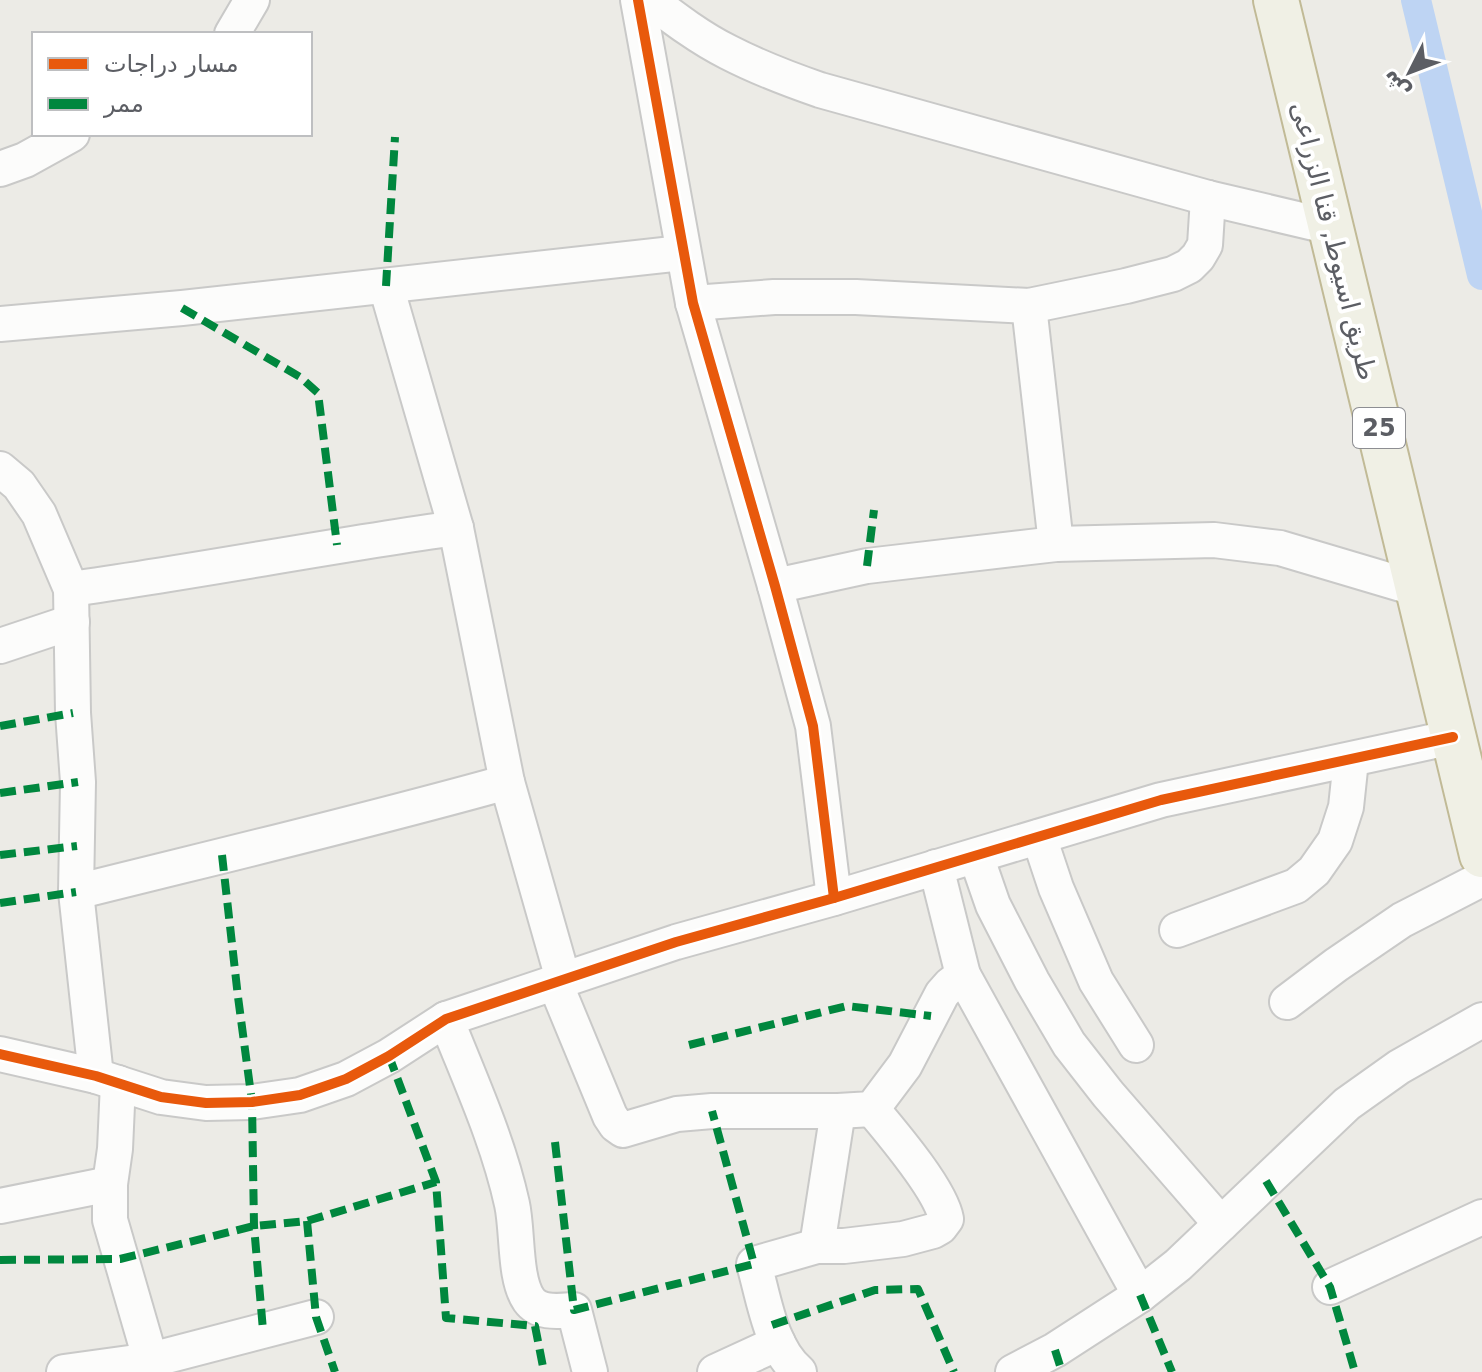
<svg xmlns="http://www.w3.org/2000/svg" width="1482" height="1372" font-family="'DejaVu Sans','Noto Naskh Arabic',sans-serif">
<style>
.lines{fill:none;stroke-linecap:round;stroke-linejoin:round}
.canal{stroke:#bed4f3;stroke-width:30}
.minor-casing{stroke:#c9c9c8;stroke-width:38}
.trunk-casing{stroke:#c1ba96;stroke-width:48}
.minor{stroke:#fcfcfb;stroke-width:34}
.trunk{stroke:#f0f0e5;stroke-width:44}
.quiet{stroke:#00873e;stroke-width:8;stroke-dasharray:16 8;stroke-linecap:butt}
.cycleway-casing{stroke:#fff;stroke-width:15}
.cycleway{stroke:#e8590c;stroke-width:10}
.labels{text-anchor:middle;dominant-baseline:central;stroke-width:8;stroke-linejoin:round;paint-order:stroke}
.shield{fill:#fff;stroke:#8d8e92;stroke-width:2}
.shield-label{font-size:24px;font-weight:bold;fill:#5c5e64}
.street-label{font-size:26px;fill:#5c5e64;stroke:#fff}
</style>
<rect width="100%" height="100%" fill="#ecebe6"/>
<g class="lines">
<path class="canal" d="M1416,0L1482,275"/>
<defs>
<g id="minor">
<path d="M638,0L693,303L775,586L813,726L834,898"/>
<path d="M650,0C675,19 700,38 728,52C757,67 788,79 820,90L1208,198L1331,227"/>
<path d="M232,34L252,0"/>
<path d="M0,169L25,160L72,134"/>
<path d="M386,286L456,528L507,782L563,979"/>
<path d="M693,303L774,297H856L1029,306L1126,286L1173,274L1189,266L1198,257L1205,245L1208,198"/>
<path d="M1029,306L1056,544"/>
<path d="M0,324L182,308L682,253"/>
<path d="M0,469L19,485L39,514L71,589L73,713L78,782L76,892L96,1076"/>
<path d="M775,586L867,566L1056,544L1214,540L1280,548L1418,589"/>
<path d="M71,589C200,571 327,546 456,528"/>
<path d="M0,646L72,622"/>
<path d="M1039,837L1056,888L1096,981L1136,1045"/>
<path d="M976,856L993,905L1032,981L1069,1044L1108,1094L1221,1224"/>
<path d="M936,867L963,975L1140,1295"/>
<path d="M76,892C220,856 364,822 507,782"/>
<path d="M1177,930L1296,886L1314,871L1335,841L1346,807L1351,760"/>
<path d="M555,983L610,1116L616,1125L623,1130L677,1114L712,1111H838L872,1109L905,1065L942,994L950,985L963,975"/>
<path d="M1287,1002L1336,965L1402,920L1482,879"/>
<path d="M446,1019C470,1080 498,1140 512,1204C518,1231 514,1279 529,1300C539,1314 559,1311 574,1310L590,1372"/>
<path d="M0,1054L96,1076L161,1097L206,1103L252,1102L300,1095L346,1079L389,1056L446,1019L676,942L834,898L1161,800L1453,737"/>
<path d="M118,1083L115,1149L110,1184V1220L154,1372"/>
<path d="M0,1206L110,1184"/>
<path d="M817,1246L838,1111"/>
<path d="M1330,1287L1482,1217"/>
<path d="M64,1372L151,1360L316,1317"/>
<path d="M715,1372L778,1343"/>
<path d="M799,1372C770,1347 764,1299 754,1264L817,1246H844L903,1239L933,1231L940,1227L946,1219C941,1190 892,1133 872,1109"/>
<path d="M1013,1372L1055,1350L1140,1295L1178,1265L1347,1104L1399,1067L1482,1020"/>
</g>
<path id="trunk" d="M1276,0L1482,855"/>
</defs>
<use href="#minor" class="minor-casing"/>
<use href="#trunk" class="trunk-casing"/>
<use href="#minor" class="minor"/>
<use href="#trunk" class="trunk"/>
<g class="quiet">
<path d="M386,286L395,137"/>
<path d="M182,308L300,377L318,393L337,545"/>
<path d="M867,566L874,510"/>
<path d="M0,726L73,713"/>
<path d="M0,793L78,782"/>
<path d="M0,855L77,846"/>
<path d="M222,855L238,997L252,1102L254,1226L263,1330"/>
<path d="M0,903L76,892"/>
<path d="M689,1045L847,1006L931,1016"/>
<path d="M389,1056L436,1182L446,1318L535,1326L544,1372"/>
<path d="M555,1142L574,1310L754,1264L712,1111"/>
<path d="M1266,1181L1330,1287L1355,1372"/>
<path d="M307,1221L316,1317L335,1372"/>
<path d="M0,1260L120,1259L254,1226L307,1221L436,1182"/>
<path d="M1140,1295L1172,1372"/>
<path d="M772,1325L875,1290L918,1289L954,1372"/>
<path d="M1055,1350L1062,1372"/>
</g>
<defs>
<g id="cycleway">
<path d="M638,0L693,303L775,586L813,726L834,898"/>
<path d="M0,1054L96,1076L161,1097L206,1103L252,1102L300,1095L346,1079L389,1056L446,1019L676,942L834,898L1161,800L1453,737"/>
</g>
</defs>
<use href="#cycleway" class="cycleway-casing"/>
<use href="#cycleway" class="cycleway"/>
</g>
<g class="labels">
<rect class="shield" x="1353" y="408" width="52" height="40" rx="6"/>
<g class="shield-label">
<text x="1379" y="428">25</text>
</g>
<g class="street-label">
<text transform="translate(1334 241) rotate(76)">طريق اسيوط, قنا الزراعى</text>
</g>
</g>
<rect x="32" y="32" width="280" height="104" fill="#ffffff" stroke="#bebfc1" stroke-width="2"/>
<rect x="48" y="58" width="40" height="12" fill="#e8590c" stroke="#bebfc1" stroke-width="2"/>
<text x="104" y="72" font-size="24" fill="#5c5e64">مسار دراجات</text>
<rect x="48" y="98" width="40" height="12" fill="#00873e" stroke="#bebfc1" stroke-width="2"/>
<text x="104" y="112" font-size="24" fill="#5c5e64">ممر</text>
<g transform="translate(1410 72) rotate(228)" stroke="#ffffff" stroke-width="6" paint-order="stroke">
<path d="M0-6L14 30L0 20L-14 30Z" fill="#5c5e64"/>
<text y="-12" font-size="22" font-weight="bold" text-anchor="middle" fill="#5c5e64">ش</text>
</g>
</svg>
